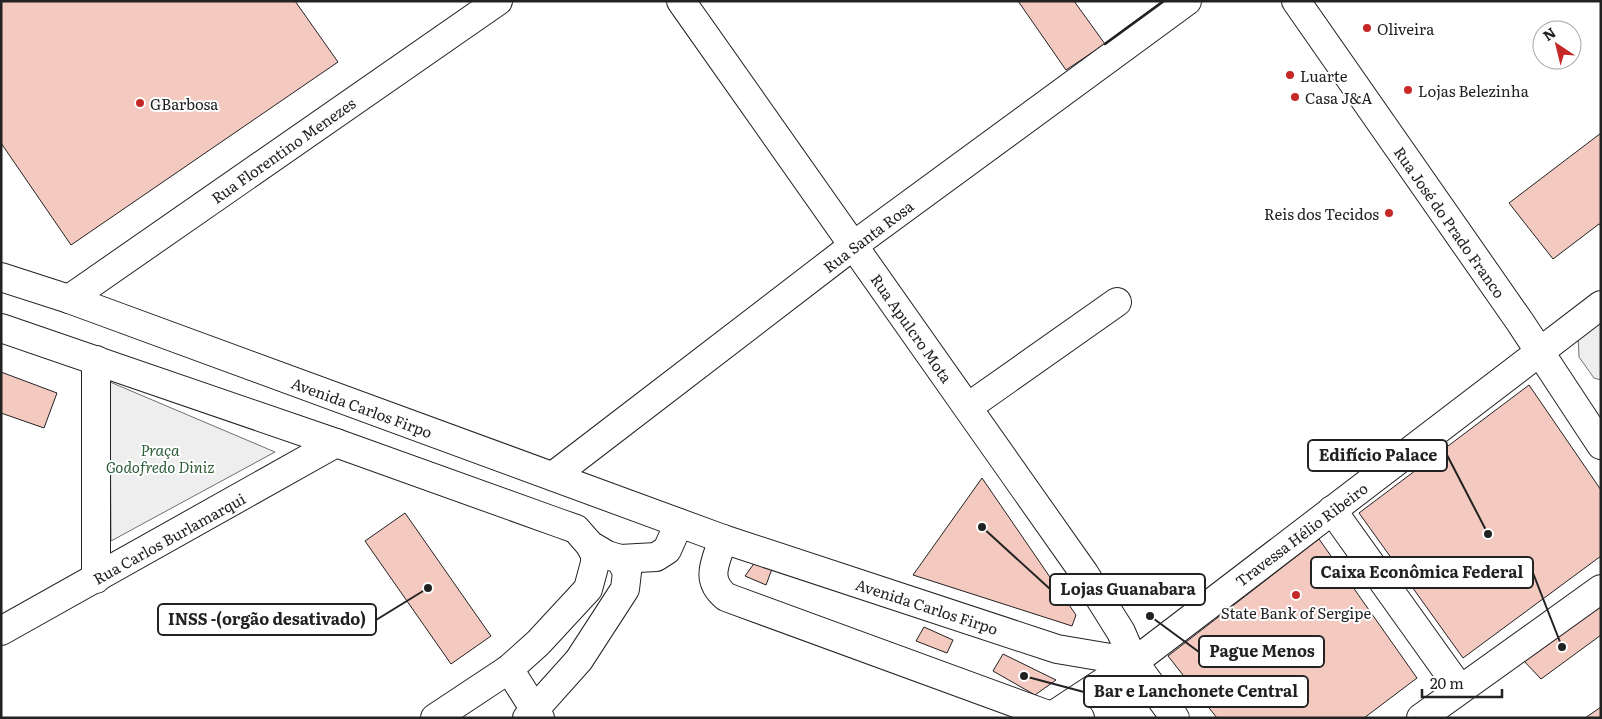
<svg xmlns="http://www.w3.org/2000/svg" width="1602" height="719" font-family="Literata,serif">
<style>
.green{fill:#eee;stroke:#6f6f6f}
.building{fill:#f3c9c0;stroke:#222}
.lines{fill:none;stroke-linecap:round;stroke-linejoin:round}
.minor-casing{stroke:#222;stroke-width:30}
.major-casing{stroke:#222;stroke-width:30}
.minor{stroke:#fff;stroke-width:28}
.major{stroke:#fff;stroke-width:28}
.wall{stroke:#222;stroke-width:2.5}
.poi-dot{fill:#c62828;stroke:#fff;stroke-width:2}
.labels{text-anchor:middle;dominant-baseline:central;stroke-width:4;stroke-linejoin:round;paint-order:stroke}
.poi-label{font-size:15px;fill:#222;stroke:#fff;text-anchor:start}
.street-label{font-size:15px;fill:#222;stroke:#fff}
.park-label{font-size:15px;font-style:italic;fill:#2f5e38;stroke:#fff}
.leader{fill:none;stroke:#222;stroke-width:2}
.callout-dot{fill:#222;stroke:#fff;stroke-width:2}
.callout{fill:#fff;stroke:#222;stroke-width:2}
.callout-label{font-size:16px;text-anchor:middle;font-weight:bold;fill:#222}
</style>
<rect width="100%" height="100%" fill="#fff"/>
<g class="green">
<path d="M1601,316V380L1594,378L1579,357L1578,334Z"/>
<path d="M110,382L275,452L111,541Z"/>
</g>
<g class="building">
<path d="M1,1H295L338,62L71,245L1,143Z"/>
<path d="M1018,1H1074L1105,44L1066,70Z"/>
<path d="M1601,133V225L1599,224L1553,259L1509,203Z"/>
<path d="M1,372L57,393L44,428L1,413Z"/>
<path d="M1529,385L1601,490V556L1463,658L1359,513Z"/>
<path d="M982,478L1076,615L1072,626L913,575Z"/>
<path d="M405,513L491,636L451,664L365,541Z"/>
<path d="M1319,539L1417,678L1364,718H1217L1168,656Z"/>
<path d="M755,562L772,569L766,585L745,576Z"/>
<path d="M1601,603V635L1541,679L1522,659Z"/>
<path d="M924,627L953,640L947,653L916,641Z"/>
<path d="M1003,654L1056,680L1035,695L993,671Z"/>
<path d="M1601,707V718H1585Z"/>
</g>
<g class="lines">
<defs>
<g id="minor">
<path d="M1296,1L1520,322L1601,445"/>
<path d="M69,299L498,1"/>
<path d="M96,360V579"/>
<path d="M968,407L1117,302"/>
<path d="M553,476L854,245L1187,1"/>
<path d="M1332,510L1460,689"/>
<path d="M723,539C716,562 704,579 726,597L1051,716"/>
<path d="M1,631L336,443"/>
<path d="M509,669L540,718"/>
<path d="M435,718L509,669L538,643L588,589L595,563V555L590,545"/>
<path d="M527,718L579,660L625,589L627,572L620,559"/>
<path d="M1049,718L1134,662L1601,305"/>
<path d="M1421,718L1601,589"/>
</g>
<g id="major">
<path d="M681,1L1084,573L1121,632L1134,662L1175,718"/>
<path d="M1,277L69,299L723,539L1057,649L1134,662"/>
<path d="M1,328L336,443L559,523L576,529L590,545L607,555L620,559L656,557L667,550L679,523"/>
<path d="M1061,711L1080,718"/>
</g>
</defs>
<use href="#minor" class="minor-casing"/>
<use href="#major" class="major-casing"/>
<use href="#minor" class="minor"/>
<use href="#major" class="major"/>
<path class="wall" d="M1105,44L1164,1"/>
</g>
<g class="poi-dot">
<circle cx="1367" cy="28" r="5"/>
<circle cx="1290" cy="75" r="5"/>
<circle cx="1408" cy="90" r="5"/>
<circle cx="1295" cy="97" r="5"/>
<circle cx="140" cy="103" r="5"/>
<circle cx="1389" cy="213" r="5"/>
<circle cx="1296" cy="595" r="5"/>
</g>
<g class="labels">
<g class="poi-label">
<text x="1377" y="28">Oliveira</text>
<text x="1300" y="75">Luarte</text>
<text x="1418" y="90">Lojas Belezinha</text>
<text x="1305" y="97">Casa J&amp;A</text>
<text x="150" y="103">GBarbosa</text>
<text x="1379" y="213" text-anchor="end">Reis dos Tecidos</text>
<text x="1296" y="612" text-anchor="middle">State Bank of Sergipe</text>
</g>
<g class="street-label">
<text transform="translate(283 150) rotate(-35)">Rua Florentino Menezes</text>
<text transform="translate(1450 222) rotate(55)">Rua José do Prado Franco</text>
<text transform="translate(868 236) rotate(-37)">Rua Santa Rosa</text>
<text transform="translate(912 328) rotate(55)">Rua Apulcro Mota</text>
<text transform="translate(362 407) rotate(20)">Avenida Carlos Firpo</text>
<text transform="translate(1301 534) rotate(-37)">Travessa Hélio Ribeiro</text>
<text transform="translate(169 538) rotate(-29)">Rua Carlos Burlamarqui</text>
<text transform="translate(927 606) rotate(18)">Avenida Carlos Firpo</text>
</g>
<g class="park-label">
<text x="160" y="449">Praça<tspan x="160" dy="17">Godofredo Diniz</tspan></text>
</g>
</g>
<path class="leader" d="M1488 534L1447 455M1562 647L1533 573M982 527L1050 589M428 588L376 620M1150 616L1199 652M1024 676L1084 692"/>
<g class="callout-dot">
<circle cx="1488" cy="534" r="5"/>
<circle cx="1562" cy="647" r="5"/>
<circle cx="982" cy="527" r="5"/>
<circle cx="428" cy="588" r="5"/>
<circle cx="1150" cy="616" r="5"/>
<circle cx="1024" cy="676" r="5"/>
</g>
<g class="callout">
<rect x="1308" y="440" width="139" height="31" rx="5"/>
<rect x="1311" y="557" width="222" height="31" rx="5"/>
<rect x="1050" y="574" width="155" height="31" rx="5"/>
<rect x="158" y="604" width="218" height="31" rx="5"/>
<rect x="1199" y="636" width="125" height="31" rx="5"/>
<rect x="1084" y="676" width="224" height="31" rx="5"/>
</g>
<g class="callout-label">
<text x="1378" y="461">Edifício Palace</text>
<text x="1422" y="578">Caixa Econômica Federal</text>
<text x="1128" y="595">Lojas Guanabara</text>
<text x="267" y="625">INSS -(orgão desativado)</text>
<text x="1262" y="657">Pague Menos</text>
<text x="1196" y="697">Bar e Lanchonete Central</text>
</g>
<rect width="1602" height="719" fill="none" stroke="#222222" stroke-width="5"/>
<g transform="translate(1557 45) rotate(325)"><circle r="24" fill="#ffffff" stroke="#a7a7a7"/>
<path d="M0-4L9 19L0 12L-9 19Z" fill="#c62828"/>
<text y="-8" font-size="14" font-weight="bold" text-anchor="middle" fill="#222222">N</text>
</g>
<path d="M1422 689v8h80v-8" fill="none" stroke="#222222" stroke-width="2.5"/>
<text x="1430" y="689" font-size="15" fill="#222222" stroke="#ffffff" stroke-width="4" paint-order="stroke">20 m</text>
</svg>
